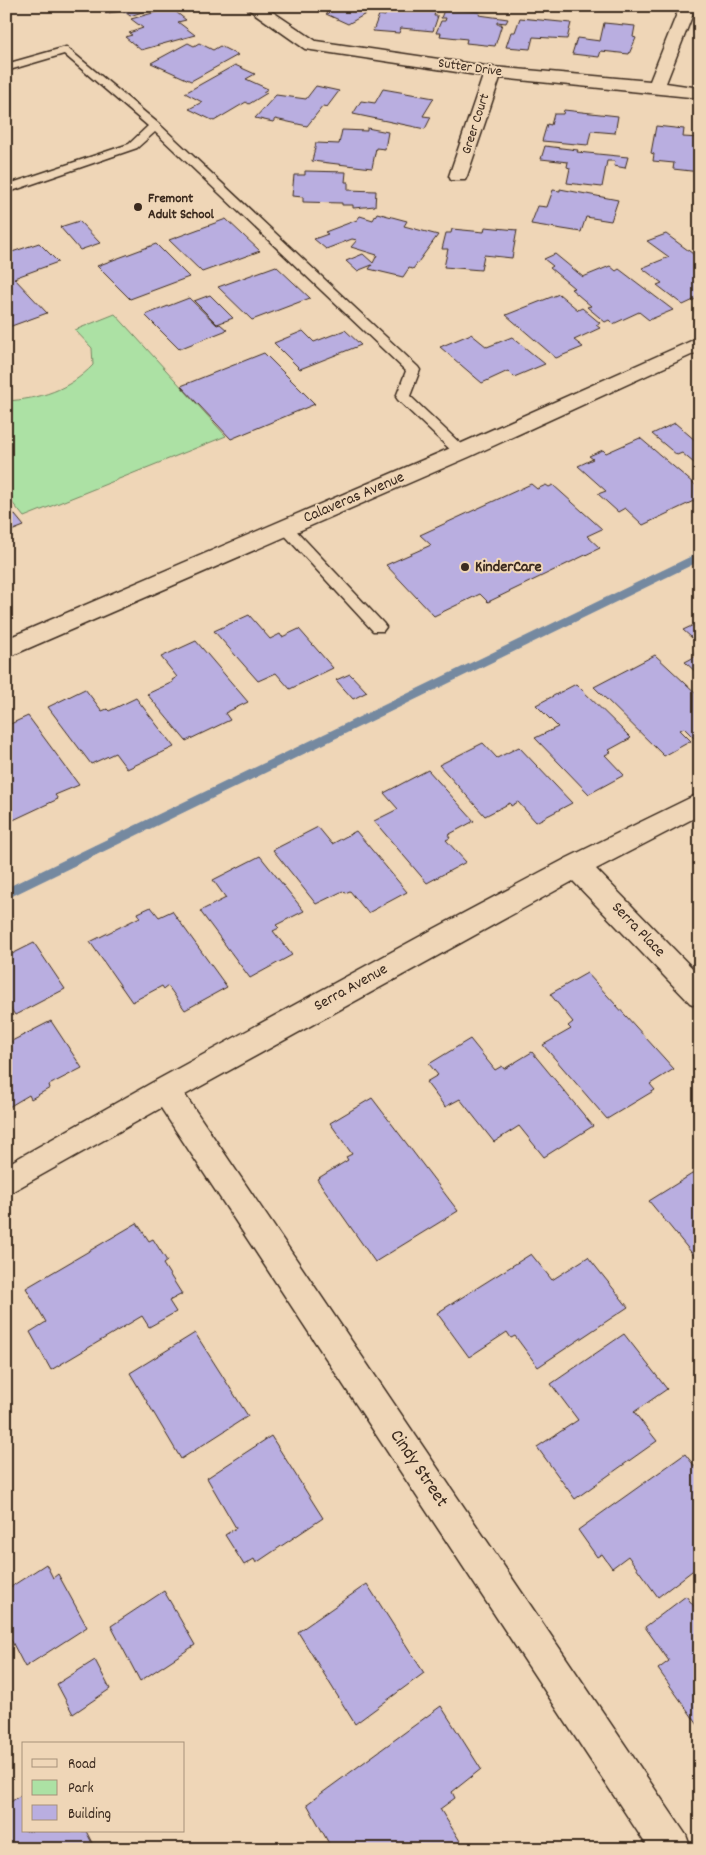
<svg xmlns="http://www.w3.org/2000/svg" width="706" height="1855" font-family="Dekko,sans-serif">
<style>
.green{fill:#ace1a4;stroke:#748661}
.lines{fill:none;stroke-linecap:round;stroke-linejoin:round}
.stream{fill:#7589a0;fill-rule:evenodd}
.building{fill:#b9aee0;stroke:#3b2a1e}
.service-casing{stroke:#3b2a1e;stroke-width:3}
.minor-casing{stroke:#3b2a1e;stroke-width:3}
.service{fill:#efd6b7;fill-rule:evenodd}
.minor{fill:#efd6b7;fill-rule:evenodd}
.poi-dot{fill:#3b2a1e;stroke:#efd6b7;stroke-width:2}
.labels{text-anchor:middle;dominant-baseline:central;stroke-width:4;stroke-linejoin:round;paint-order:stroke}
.far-street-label{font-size:14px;fill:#3b2a1e;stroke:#efd6b7}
.far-poi-label{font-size:14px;font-weight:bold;fill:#3b2a1e;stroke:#efd6b7;text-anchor:start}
.street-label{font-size:16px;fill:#3b2a1e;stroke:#efd6b7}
.poi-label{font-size:16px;font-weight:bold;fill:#3b2a1e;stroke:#efd6b7;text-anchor:start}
.near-street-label{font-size:19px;fill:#3b2a1e;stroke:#efd6b7}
</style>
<rect width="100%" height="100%" fill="#efd6b7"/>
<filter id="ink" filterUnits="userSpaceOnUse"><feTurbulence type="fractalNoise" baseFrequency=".02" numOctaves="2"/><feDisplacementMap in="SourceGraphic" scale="10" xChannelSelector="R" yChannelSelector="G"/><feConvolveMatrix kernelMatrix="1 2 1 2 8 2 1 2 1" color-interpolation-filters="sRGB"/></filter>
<g filter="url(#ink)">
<path class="green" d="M115,314L226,436L24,517L6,495V401C40,399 69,390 93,365L92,348L75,330Z"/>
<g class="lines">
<path class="stream" d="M700,552V561L6,899V888Z"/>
</g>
<g class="building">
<path d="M93,6H160L130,16L124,11L107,13Z"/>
<path d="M321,6H373L376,8L348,24L326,14L331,11Z"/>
<path d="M389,6H437L434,16H438L433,31L401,28L399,33L373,31L379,15L385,16Z"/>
<path d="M171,8L186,20L178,22L195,35L141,50L125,37L132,35L129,33L143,28L131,19Z"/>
<path d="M450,9L480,12L479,15L508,19L506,23L497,22V24H502L495,46L466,43L467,39L440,36L441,33H436L441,21H445L446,18H441L444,10L449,11Z"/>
<path d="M520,18L571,23L567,39L533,37L530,49L506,47L511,32H515Z"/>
<path d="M604,23L635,26L633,37L636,38L629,54L601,51L599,57L572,54L577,38L600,41Z"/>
<path d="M188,43L194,46L199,43L213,50L220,46L238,55L191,81L151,63Z"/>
<path d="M235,65L255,74L246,79L268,89L263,92L267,93L249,104L246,102L214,121L189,109L202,102L185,93Z"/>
<path d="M316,86L339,91L327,107L323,106L307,126L275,119L273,122L255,118L276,95L306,99Z"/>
<path d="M383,89L434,98L423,116L431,117L425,129L353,114L361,101L375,103Z"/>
<path d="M564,110L618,116L615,133L591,131L588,145L542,141L547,124L551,125L554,114H563Z"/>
<path d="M656,126L684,129L683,137L700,138V172L673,169L674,163L653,161L654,154L651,153Z"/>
<path d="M367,128L388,132L385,149L376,148L372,168L312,161L316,143L339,144L342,130L367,131Z"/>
<path d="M545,146L578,150L577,152L628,157L625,168L614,166L615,161H607L602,187L567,183L570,168L567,167L568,162L541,159Z"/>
<path d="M305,171L346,172L345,182H348V190L376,191L375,206L353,208V205H342V203L303,202V197L292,196L294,175H305Z"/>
<path d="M560,189L618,200L611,221L586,217L581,232L531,224L538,206L547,207L553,190L560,191Z"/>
<path d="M377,213L407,221L404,226L438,235L413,269L409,268L403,277L369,269L372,265L357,271L346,261L363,254L373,263L377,255L351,247L357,240L352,239L326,249L314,239L328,234L325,232L357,220L360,216L373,220Z"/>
<path d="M226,219L260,251L202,272L169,240Z"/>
<path d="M79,221L100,243L80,250L60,227Z"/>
<path d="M485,227L517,230L512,258L484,255L481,270L444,267L448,249H442L446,233H451L452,229L484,232Z"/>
<path d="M666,234L700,259V297L683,305L657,285L662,283L642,268L669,257L647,241Z"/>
<path d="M39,243L58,262L14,278L47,313L6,328V254Z"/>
<path d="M156,244L189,277L130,299L97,266Z"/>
<path d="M555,254L583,277L610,266L616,271L619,269L673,310L649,320L639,312L613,324L609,320L605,322L587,307L591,306L571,289L574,288L550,268L553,266L544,259Z"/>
<path d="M276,266L310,298L252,320L218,287Z"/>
<path d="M559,294L578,310L582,308L600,323L596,325L600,328L574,340L583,347L556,358L506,315Z"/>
<path d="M210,295L233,318L217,324L194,301Z"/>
<path d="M189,298L217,325L220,324L227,330L179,349L145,315Z"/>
<path d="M345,330L361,345L300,369L274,343L303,331L314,342Z"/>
<path d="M471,334L487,347L512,337L545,364L514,377L508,371L482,383L440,347Z"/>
<path d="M264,353L315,404L231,439L181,386Z"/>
<path d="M675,423L696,441L700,439V468L682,453L677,455L652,434Z"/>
<path d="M640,438L700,489V498L643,525L625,508L618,512L598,494L606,491L578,466L593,459L589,456L603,450L606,453Z"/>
<path d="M531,484L537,489L546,485L549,487L553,485L602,529L587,536L600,548L488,602L480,594L434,616L386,565L431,545L420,535Z"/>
<path d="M6,504L24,526L6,533Z"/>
<path d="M249,615L270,639L280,634L282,637L299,629L333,668L290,689L276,673L258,681L214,631Z"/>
<path d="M700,622V645L683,630Z"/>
<path d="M196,641L248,702L225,713L230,720L186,741L147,694L173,682L172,680L177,677L161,657Z"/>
<path d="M700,654V676L685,662Z"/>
<path d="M655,655L700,697V737L695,739L684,728L680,730L691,741L664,756L594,687Z"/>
<path d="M350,674L367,692L353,699L336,680Z"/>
<path d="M576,684L631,738L609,750L611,752L605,755L624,775L589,794L535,738L558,727L536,705Z"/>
<path d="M85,689L102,711L107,709L109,711L136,698L174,747L127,769L115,753L91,764L48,707Z"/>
<path d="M28,716L79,785L55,795L58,799L9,822L6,818V726Z"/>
<path d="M483,743L497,758L519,747L572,803L536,822L518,802L511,806L510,803L485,816L439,765Z"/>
<path d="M428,770L474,821L448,835L450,838L446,840L466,862L427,883L374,821L398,809L384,793Z"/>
<path d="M318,827L332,844L356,831L407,892L368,913L350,891L345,893L343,891L316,904L273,850Z"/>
<path d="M260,856L304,911L276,925L279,928L273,931L292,955L250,978L200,911L226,898L213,880Z"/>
<path d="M151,907L159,917L172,911L227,987L185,1010L168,986L164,989L162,986L132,1002L90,942L140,917L138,913Z"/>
<path d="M34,943L65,989L15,1015L6,1002V957Z"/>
<path d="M587,973L674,1069L650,1084L655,1090L607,1119L543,1045L571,1029L568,1026L573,1022L550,994Z"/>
<path d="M51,1021L82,1068L49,1085L50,1088L31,1099L29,1095L7,1108L6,1044Z"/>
<path d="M470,1039L495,1070L502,1066L504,1069L532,1052L593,1126L544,1157L519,1126L494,1142L460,1099L445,1107L426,1082L438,1075L429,1064Z"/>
<path d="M372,1098L458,1211L375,1262L317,1179L348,1160L346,1157L352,1154L330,1123Z"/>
<path d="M700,1169V1263L649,1201Z"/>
<path d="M137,1223L149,1241L153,1239L167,1261L163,1264L182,1294L169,1301L176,1312L149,1327L142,1316L51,1370L30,1332L46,1322L26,1288Z"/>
<path d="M531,1254L552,1280L588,1257L628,1307L538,1367L515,1336L511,1338L507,1332L469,1357L437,1313Z"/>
<path d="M195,1333L248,1416L181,1459L130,1373Z"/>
<path d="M624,1334L667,1389L634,1412L657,1441L575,1499L537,1447L578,1420L551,1384Z"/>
<path d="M271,1436L323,1518L256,1563L254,1559L244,1565L225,1535L236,1528L207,1478Z"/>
<path d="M685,1454L700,1473V1565L658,1597L628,1556L612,1568L602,1554L597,1557L578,1530Z"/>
<path d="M46,1564L53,1578L58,1574L87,1627L25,1667L6,1630V1590Z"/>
<path d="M367,1584L424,1673L355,1724L298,1632Z"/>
<path d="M164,1591L195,1645L140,1681L111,1626Z"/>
<path d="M686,1596L700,1614L698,1725L658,1669L669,1661L645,1627Z"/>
<path d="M95,1660L110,1689L73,1714L57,1684Z"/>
<path d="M441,1706L481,1769L452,1792L455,1798L440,1809L465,1849H332L307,1804Z"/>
<path d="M24,1793V1831H86L95,1849H6V1805Z"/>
</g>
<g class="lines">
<defs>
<g id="service">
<path d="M66,47L159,124L418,367L420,370L410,396L466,449L468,452L466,455H456L398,400L396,397L406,371L155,132L137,148L6,193V185L129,144L148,126L64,54L6,71V64Z"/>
<path d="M285,522L290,524L383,623L386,627L383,631H373L280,530L278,527L280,524Z"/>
</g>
<g id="minor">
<path d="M244,6H264L316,41L493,67L650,81L680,6H696L666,83L700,88V98L500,78L467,176L465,180H451L449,176L483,76L305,49Z"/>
<path d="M700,337V351L469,457L6,658V639L453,447Z"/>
<path d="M700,793V815L596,869L700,976V1007L690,1003L573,881L185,1095L686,1835L691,1849H649L161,1108L6,1195V1165L155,1081L428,932L567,858Z"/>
</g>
</defs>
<use href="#service" class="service-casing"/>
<use href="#minor" class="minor-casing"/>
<use href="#service" class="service"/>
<use href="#minor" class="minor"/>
</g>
</g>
<g class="poi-dot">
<circle cx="138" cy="207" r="5"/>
<circle cx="465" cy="567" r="5"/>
</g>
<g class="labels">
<g class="far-street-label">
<text transform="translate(470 68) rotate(8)">Sutter Drive</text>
<text transform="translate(476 124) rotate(-72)">Greer Court</text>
</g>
<g class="far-poi-label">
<text x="148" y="199">Fremont<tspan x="148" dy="16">Adult School</tspan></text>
</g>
<g class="street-label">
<text transform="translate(354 498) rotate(-23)">Calaveras Avenue</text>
<text transform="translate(638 930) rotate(46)">Serra Place</text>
<text transform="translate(351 988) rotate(-29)">Serra Avenue</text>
</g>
<g class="poi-label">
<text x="475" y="567">KinderCare</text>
</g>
<g class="near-street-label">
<text transform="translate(418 1469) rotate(56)">Cindy Street</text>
</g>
</g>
<rect width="706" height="1855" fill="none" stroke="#efd6b7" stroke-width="25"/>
<rect x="12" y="12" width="681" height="1830" fill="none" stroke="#3b2a1e" stroke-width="2" filter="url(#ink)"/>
<rect x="22" y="1742" width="162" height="90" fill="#efd6b7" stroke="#a7917a"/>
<rect x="32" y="1759" width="25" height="8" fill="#efd6b7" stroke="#a7917a"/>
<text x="68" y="1768" font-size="15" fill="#3b2a1e">Road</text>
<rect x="32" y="1780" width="25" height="15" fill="#ace1a4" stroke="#a7917a"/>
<text x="68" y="1792" font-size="15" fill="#3b2a1e">Park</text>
<rect x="32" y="1805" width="25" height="15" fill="#b9aee0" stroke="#a7917a"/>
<text x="68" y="1818" font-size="15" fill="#3b2a1e">Building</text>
</svg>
